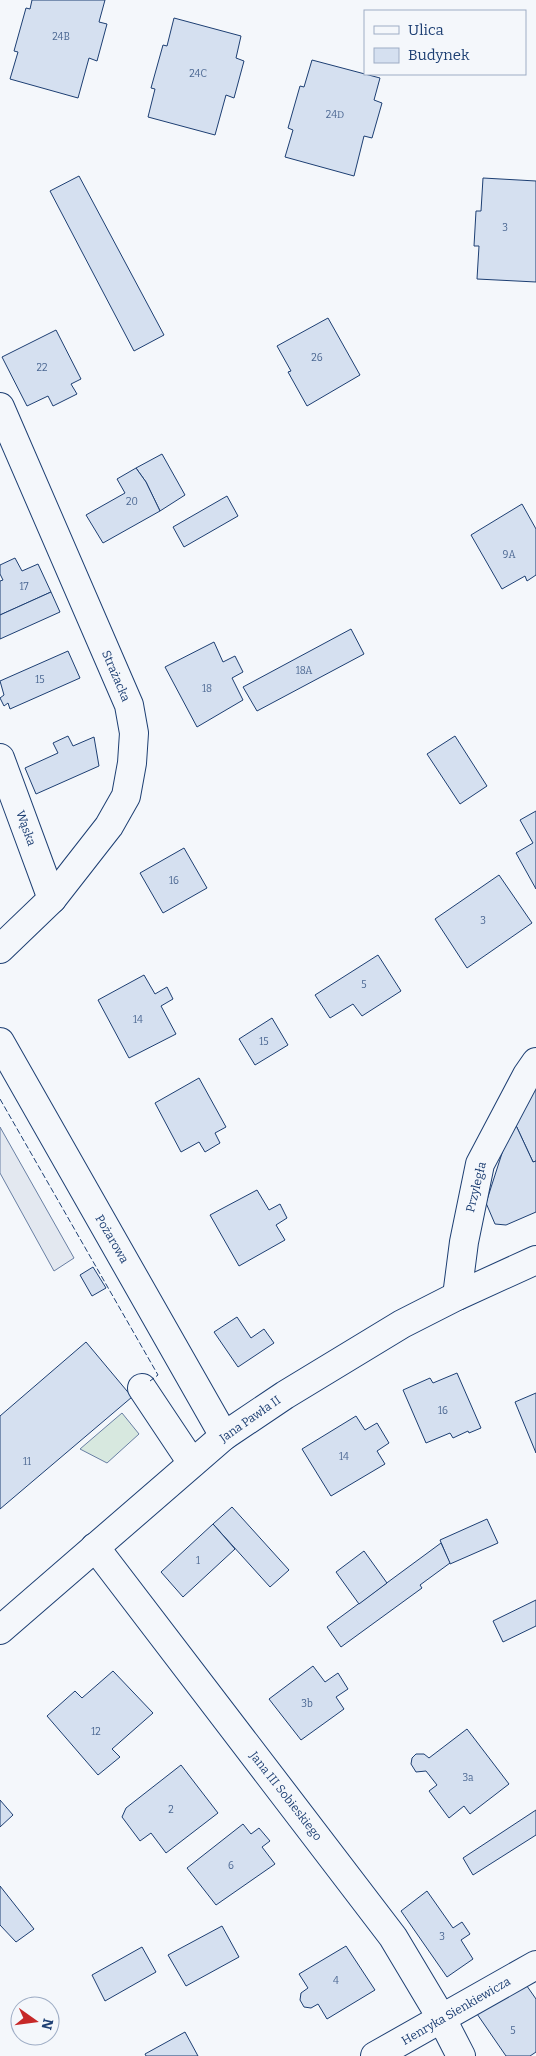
<svg xmlns="http://www.w3.org/2000/svg" width="536" height="2056" font-family="Bitter,serif">
<style>
.green{fill:#d7e8df;stroke:#687fa3}
.parking{fill:#e3e8f0;stroke:#687fa3}
.building{fill:#d5e0f0;stroke:#1d3f73}
.lines{fill:none;stroke-linecap:round;stroke-linejoin:round}
.minor-casing{stroke:#1d3f73;stroke-width:30}
.minor{stroke:#f4f7fb;stroke-width:28}
.fence{stroke:#1d3f73;stroke-width:1;stroke-dasharray:6 2.5;stroke-linecap:butt}
.labels{text-anchor:middle;dominant-baseline:central;stroke-width:4;stroke-linejoin:round;paint-order:stroke}
.number-label{font-size:10px;fill:#4b6792}
.street-label{font-size:12px;fill:#1d3f73;stroke:#f4f7fb}
</style>
<rect width="100%" height="100%" fill="#f4f7fb"/>
<path class="green" d="M122,1413L139,1434L107,1463L80,1449Z"/>
<path class="parking" d="M0,1127L74,1258L54,1271L0,1173Z"/>
<g class="building">
<path d="M32,0H105L99,22L107,24L97,61L89,58L78,98L10,79L18,52L14,51L26,8L30,9Z"/>
<path d="M174,18L241,36L236,58L244,61L234,98L226,95L215,135L148,117L155,89L151,88L163,45L167,46Z"/>
<path d="M312,60L380,78L374,100L382,103L372,138L364,136L354,176L285,157L293,130L288,128L300,86L304,87Z"/>
<path d="M79,176L164,335L134,351L50,191Z"/>
<path d="M483,178L536,181V282L477,279L479,246H474L476,211H481Z"/>
<path d="M328,318L360,375L307,406L288,372L291,371L277,346Z"/>
<path d="M56,330L81,379L71,384L77,394L53,406L48,396L27,406L2,357Z"/>
<path d="M162,454L185,495L160,511L146,482L136,468Z"/>
<path d="M136,468L146,482L160,511L103,543L86,515L125,493L117,479Z"/>
<path d="M227,496L238,516L184,547L173,527Z"/>
<path d="M522,504L536,529V575L527,581L525,576L502,589L471,535Z"/>
<path d="M15,558L22,571L38,564L51,592L0,615V581L3,580L0,574V565Z"/>
<path d="M51,592L60,612L0,639V615Z"/>
<path d="M351,629L364,654L257,711L243,687Z"/>
<path d="M214,642L223,662L235,656L243,672L232,678L243,700L197,727L165,667Z"/>
<path d="M68,651L80,678L10,709L8,703L4,706L0,698L4,695L0,681Z"/>
<path d="M68,736L73,746L94,737L99,766L36,794L25,768L58,753L53,743Z"/>
<path d="M455,736L487,786L460,804L427,754Z"/>
<path d="M536,811V889L516,853L533,843L520,820Z"/>
<path d="M184,848L207,888L163,913L140,873Z"/>
<path d="M499,875L532,923L467,968L435,919Z"/>
<path d="M378,955L401,991L362,1016L353,1004L330,1018L315,995Z"/>
<path d="M144,975L155,994L167,987L173,999L161,1006L176,1034L129,1058L98,1000Z"/>
<path d="M272,1018L288,1045L255,1065L239,1039Z"/>
<path d="M199,1078L226,1127L215,1133L220,1143L205,1152L199,1142L181,1152L155,1103Z"/>
<path d="M536,1081V1161L533,1162L513,1119Z"/>
<path d="M513,1119L533,1162L536,1161V1212L506,1225L495,1224L486,1203Z"/>
<path d="M257,1190L269,1210L280,1204L287,1218L276,1225L285,1240L239,1266L210,1215Z"/>
<path d="M93,1267L106,1288L92,1296L80,1275Z"/>
<path d="M237,1317L251,1338L264,1329L274,1343L238,1367L214,1332Z"/>
<path d="M86,1342L132,1397L0,1509V1416Z"/>
<path d="M457,1373L481,1428L469,1433L468,1431L453,1438L450,1433L426,1443L403,1390L430,1378L433,1383Z"/>
<path d="M536,1393V1453L515,1402Z"/>
<path d="M356,1416L365,1430L377,1423L389,1443L377,1451L385,1464L331,1496L302,1449Z"/>
<path d="M232,1507L289,1570L270,1587L213,1524Z"/>
<path d="M487,1519L498,1543L450,1564L440,1540Z"/>
<path d="M213,1524L235,1549L183,1597L161,1572Z"/>
<path d="M441,1543L450,1563L420,1585L422,1588L341,1647L327,1627Z"/>
<path d="M364,1551L387,1583L359,1604L336,1572Z"/>
<path d="M536,1600V1626L503,1642L493,1621Z"/>
<path d="M313,1666L325,1682L338,1673L348,1689L336,1697L344,1709L301,1740L269,1699Z"/>
<path d="M113,1671L153,1713L112,1749L120,1757L98,1775L47,1716L75,1691L82,1698Z"/>
<path d="M467,1729L509,1784L470,1814L464,1806L449,1818L429,1791L437,1785L426,1771L416,1772L411,1764L412,1758L416,1754H424L429,1758Z"/>
<path d="M181,1765L218,1813L166,1853L151,1833L140,1841L122,1817L126,1808Z"/>
<path d="M0,1800L13,1815L0,1827Z"/>
<path d="M536,1810V1835L473,1875L463,1858Z"/>
<path d="M243,1824L251,1834L259,1828L270,1841L262,1847L275,1864L216,1905L187,1868Z"/>
<path d="M0,1886L34,1929L16,1942L0,1925Z"/>
<path d="M427,1891L453,1928L462,1922L470,1934L461,1940L473,1959L447,1977L401,1911Z"/>
<path d="M222,1926L239,1957L186,1986L168,1955Z"/>
<path d="M346,1946L375,1990L327,2019L318,2004L311,2008L304,2007L300,2000L301,1993L308,1988L299,1974Z"/>
<path d="M142,1947L156,1972L105,2001L92,1975Z"/>
<path d="M522,1979L536,1999V2052L530,2056H506L475,2011Z"/>
<path d="M185,2032L198,2056H146L145,2054Z"/>
</g>
<g class="lines">
<defs>
<g id="minor">
<path d="M0,407L129,705L134,733L132,763L126,796L109,826L52,899L0,949"/>
<path d="M0,758L52,899"/>
<path d="M0,1042L224,1436"/>
<path d="M457,1296L464,1242L480,1164L527,1075L536,1062"/>
<path d="M142,1388L192,1463"/>
<path d="M95,1547L393,1937L442,2019L461,2056"/>
<path d="M0,1630L224,1436L285,1395L402,1324L457,1296L536,1260"/>
<path d="M375,2056L536,1965"/>
</g>
</defs>
<use href="#minor" class="minor-casing"/>
<use href="#minor" class="minor"/>
<path class="fence" d="M0,1099L158,1375L150,1381"/>
</g>
<g class="labels">
<g class="number-label">
<text x="61" y="37">24B</text>
<text x="198" y="74">24C</text>
<text x="335" y="115">24D</text>
<text x="505" y="228">3</text>
<text x="317" y="358">26</text>
<text x="42" y="368">22</text>
<text x="132" y="502">20</text>
<text x="509" y="555">9A</text>
<text x="24" y="587">17</text>
<text x="304" y="671">18A</text>
<text x="40" y="680">15</text>
<text x="207" y="689">18</text>
<text x="174" y="881">16</text>
<text x="483" y="921">3</text>
<text x="364" y="985">5</text>
<text x="138" y="1020">14</text>
<text x="264" y="1042">15</text>
<text x="443" y="1411">16</text>
<text x="344" y="1457">14</text>
<text x="27" y="1462">11</text>
<text x="198" y="1561">1</text>
<text x="307" y="1704">3b</text>
<text x="96" y="1732">12</text>
<text x="468" y="1778">3a</text>
<text x="171" y="1810">2</text>
<text x="231" y="1866">6</text>
<text x="442" y="1937">3</text>
<text x="336" y="1981">4</text>
<text x="513" y="2031">5</text>
</g>
<g class="street-label">
<text transform="translate(116 676) rotate(67)">Strażacka</text>
<text transform="translate(26 828) rotate(70)">Wąska</text>
<text transform="translate(476 1187) rotate(-76)">Przyległa</text>
<text transform="translate(112 1239) rotate(60)">Pożarowa</text>
<text transform="translate(250 1419) rotate(-35)">Jana Pawła II</text>
<text transform="translate(286 1796) rotate(52)">Jana III Sobieskiego</text>
<text transform="translate(456 2011) rotate(-30)">Henryka Sienkiewicza</text>
</g>
</g>
<rect x="364" y="10" width="162" height="65" fill="#f4f7fb" stroke="#9eadc5"/>
<rect x="374" y="26" width="25" height="8" fill="#f4f7fb" stroke="#9eadc5"/>
<text x="408" y="35" font-size="15" fill="#1d3f73">Ulica</text>
<rect x="374" y="48" width="25" height="15" fill="#d5e0f0" stroke="#9eadc5"/>
<text x="408" y="60" font-size="15" fill="#1d3f73">Budynek</text>
<g transform="translate(35 2021) rotate(104)"><circle r="24" fill="#f4f7fb" stroke="#9eadc5"/>
<path d="M0-4L9 19L0 12L-9 19Z" fill="#c62828"/>
<text y="-8" font-size="14" font-weight="bold" text-anchor="middle" fill="#1d3f73">N</text>
</g>
</svg>
